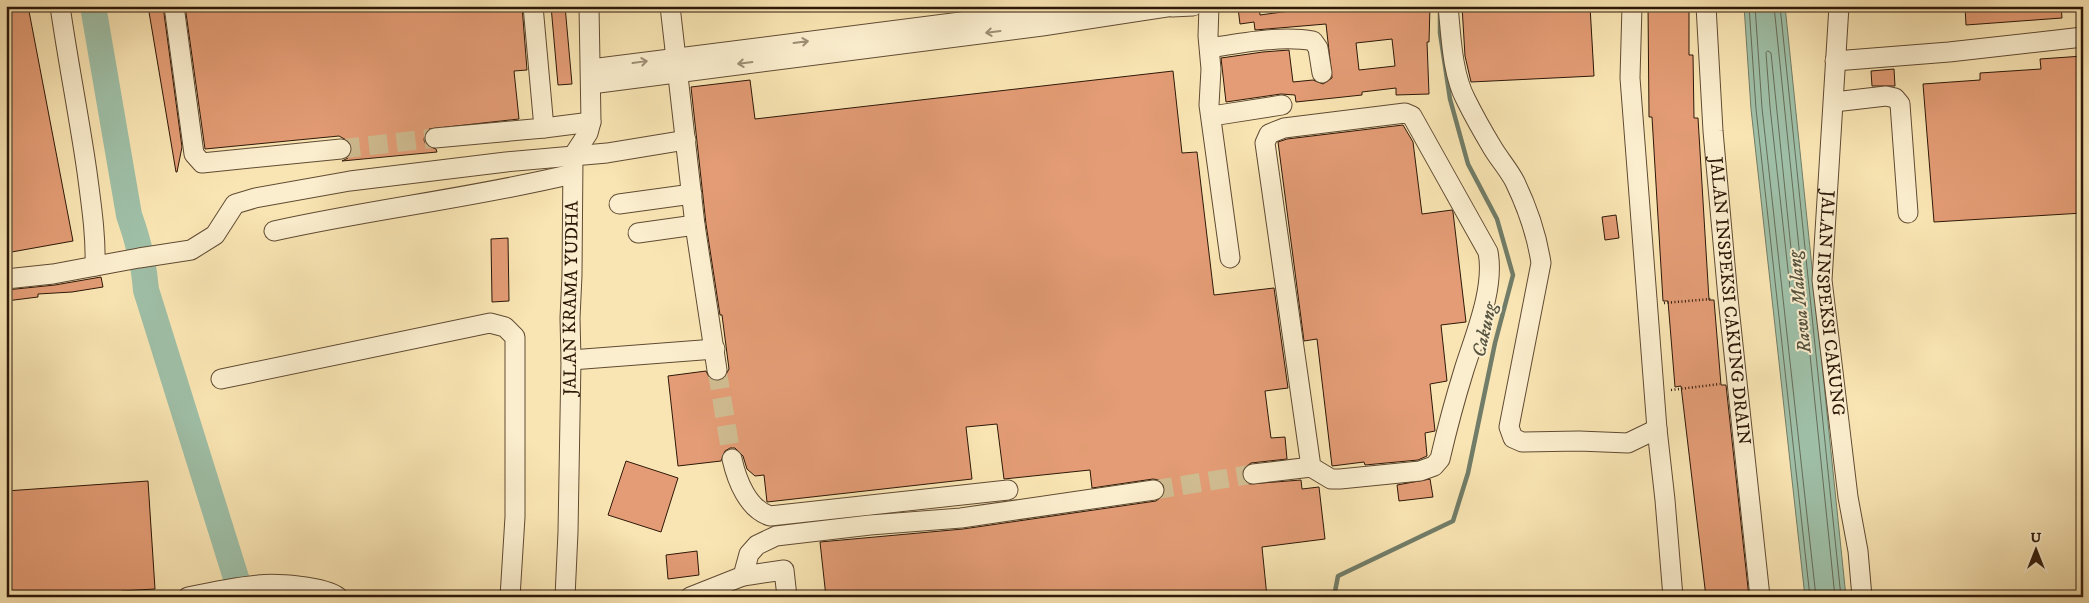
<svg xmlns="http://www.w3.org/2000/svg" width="2089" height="603" font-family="'IM FELL DW Pica',serif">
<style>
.water{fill:#9fc0a8;stroke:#717d68}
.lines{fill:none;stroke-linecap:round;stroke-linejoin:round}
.shore{stroke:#666c58;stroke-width:1}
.stream{stroke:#717d68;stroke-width:4.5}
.river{stroke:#9fc0a8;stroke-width:26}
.building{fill:#e39c75;stroke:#2d1808;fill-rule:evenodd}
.minor-tunnel{stroke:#d0bc91;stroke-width:19;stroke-dasharray:19 9;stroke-linecap:butt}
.minor-casing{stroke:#604b33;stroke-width:21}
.path{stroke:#2d1808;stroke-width:2.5;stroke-dasharray:1 2.5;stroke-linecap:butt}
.minor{stroke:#fbeece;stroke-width:19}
.oneway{stroke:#9e8e75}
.labels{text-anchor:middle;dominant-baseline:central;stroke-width:4;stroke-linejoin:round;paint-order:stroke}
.street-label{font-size:18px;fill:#2d1808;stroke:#fbeece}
.water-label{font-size:19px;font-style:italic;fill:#555340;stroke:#fbeece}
</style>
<rect width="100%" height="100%" fill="#f9e5b3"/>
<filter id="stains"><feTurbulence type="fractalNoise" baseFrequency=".004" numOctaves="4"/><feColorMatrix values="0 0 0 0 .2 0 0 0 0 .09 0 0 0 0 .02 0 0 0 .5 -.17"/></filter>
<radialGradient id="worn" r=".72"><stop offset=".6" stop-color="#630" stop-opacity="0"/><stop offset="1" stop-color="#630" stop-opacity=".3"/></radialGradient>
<path class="water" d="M1744,6H1785L1846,597H1805L1751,109Z"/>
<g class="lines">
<g class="shore">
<path d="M1749,6L1756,109L1810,597"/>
<path d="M1755,6L1762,108L1816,597"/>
<path d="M1774,6L1835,597"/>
<path d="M1780,6L1841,597"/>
<path d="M1768,51L1771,53L1795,288L1793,290L1790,288L1770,107L1766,53Z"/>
</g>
<path class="stream" d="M1334,597L1338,576L1453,521L1468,473L1495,343L1513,275L1497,219L1468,164L1450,99L1440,33V13"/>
<path class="river" d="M93,6L129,215C138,240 144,263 146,290L242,597"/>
</g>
<g class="building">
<path d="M6,6H28L73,241L6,253Z"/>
<path d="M148,6H163L182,147L177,172H176Z"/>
<path d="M185,6H522L527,70L514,71L519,119L429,129L425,134L424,140L426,145L436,149L437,152L342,161L348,158L352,148L350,142L339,136L205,149Z"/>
<path d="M551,6H565L572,84L558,85Z"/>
<path d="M1259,6L1260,15L1297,10L1296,6H1430L1429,42H1427L1429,94L1396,95V88L1362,92V95L1296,102L1295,95L1281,94L1226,102L1221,58L1263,52L1289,50L1293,82L1313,80L1323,84L1332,78L1326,24L1255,30L1254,22L1240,24L1238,8ZM1392,39L1395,66L1359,70L1356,43Z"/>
<path d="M1462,6H1590L1594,76L1471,82L1465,56Z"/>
<path d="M1648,6H1689V55H1693L1694,118H1698L1709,300H1714L1721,385H1726L1749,597H1706L1681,386L1675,387L1668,301H1663L1652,117H1649Z"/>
<path d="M1965,6H2061L2062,18L1966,25Z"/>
<path d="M2083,56V213L1934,222L1923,84L1980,80V73L2041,69L2040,59Z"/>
<path d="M1894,69L1895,86H1872L1871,71Z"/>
<path d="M1173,71L1182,153L1197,152L1214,295L1274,288L1288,388L1265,391L1271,438L1285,437L1287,459L1251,463L1243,469L1242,476L1244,481L1249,484L1301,480L1302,489L1319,487L1325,539L1262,547L1267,597H826L820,542L963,529L1156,501L1164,495L1165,489L1163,483L1159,480L1153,479L1092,488L1090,470L1004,479L997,424L966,427L972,479L767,502L764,475L755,476L747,469L743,456L735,448H730L725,451L721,461L678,466L668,376L706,371L709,377L718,381L724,378L729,369L722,315H720L706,224L691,87L750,80L755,119Z"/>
<path d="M1403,125L1413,142L1422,214L1452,210L1453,212L1466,322L1441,325L1447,381L1430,384L1435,431L1425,433L1427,456L1418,460L1365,465L1364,462L1332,466L1317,339L1304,341L1278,142L1287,139Z"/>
<path d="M1616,215L1619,238L1605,240L1602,217Z"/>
<path d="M508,238L509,301L492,302L491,239Z"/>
<path d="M101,277L103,287L72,292L38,294V297L6,301V290L55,285Z"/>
<path d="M626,461L678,478L661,532L608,515Z"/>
<path d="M1430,479L1433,497L1399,501L1397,485Z"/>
<path d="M148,481L155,589L121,591V597H6V491Z"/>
<path d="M697,551L699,575L668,579L666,555Z"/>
</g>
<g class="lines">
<g class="minor-tunnel">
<path d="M341,149L435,138"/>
<path d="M717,370L732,459"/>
<path d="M1154,490L1253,474"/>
</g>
<defs>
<g id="minor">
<path d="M60,6C68,62 79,116 87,172C91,203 96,234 95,266"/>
<path d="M174,6L194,154L202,163L341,149"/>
<path d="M670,6L695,225L717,370"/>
<path d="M1209,6L1208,36L1211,69L1209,105L1230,258"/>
<path d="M1448,6C1451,35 1452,74 1466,100C1474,116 1483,132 1492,147C1499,159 1509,170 1515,182C1527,207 1537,236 1541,263L1509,427L1513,438L1522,442L1579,441L1628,443L1657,429"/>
<path d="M1632,6L1630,78L1657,429L1665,500L1673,597"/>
<path id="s1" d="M1706,6L1713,131L1728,298L1760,597"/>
<path id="s2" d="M1839,6L1822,280L1848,497L1858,551L1862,597"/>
<path d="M1172,7L1193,6"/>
<path d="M1210,48C1241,43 1282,35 1313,41L1318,48L1322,73"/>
<path d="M1835,61L1949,52L2083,37"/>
<path d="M591,69L1086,6"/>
<path d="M591,84L1042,26L1173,6"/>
<path d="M1834,102L1886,96L1895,98L1900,104L1908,213"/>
<path d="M1212,116L1282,105"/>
<path d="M544,128L591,122"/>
<path d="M435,138L544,128L533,6"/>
<path d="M619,204L692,194"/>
<path d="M274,231C372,209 473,198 572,174"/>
<path d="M638,233L695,225"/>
<path d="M6,279L53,274L139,258L191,250L215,235L235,204L255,198L350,181L506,162L607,153L686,140"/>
<path d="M571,360L715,349"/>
<path d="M221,379L490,323L505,327L515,337V517L510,597"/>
<path d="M732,459C737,481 748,509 770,516L1008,490"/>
<path d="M1253,474L1311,467L1265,143L1269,134L1284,128L1405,113L1412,116L1488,252C1495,288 1475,335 1464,370C1455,399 1447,429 1440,459L1434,466L1420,471L1340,479H1331L1311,467"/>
<path d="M743,576L784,570L787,597"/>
<path d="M188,597C211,592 235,587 258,585C276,583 324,586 338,597"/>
<path id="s3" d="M565,597L568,532L571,360L570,318L572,275L573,156L588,133L591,122L589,6"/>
<path d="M690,597L743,576L749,554L757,545L776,536L870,525L961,518L1154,490"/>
</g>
</defs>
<use href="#minor" class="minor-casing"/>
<g class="path">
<path d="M1664,303L1711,299"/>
<path d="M1671,390L1720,384"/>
</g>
<use href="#minor" class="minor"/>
</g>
<defs><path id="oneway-shaft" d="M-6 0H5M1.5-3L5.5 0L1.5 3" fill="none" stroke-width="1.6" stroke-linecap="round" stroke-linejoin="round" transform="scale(1.25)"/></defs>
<g class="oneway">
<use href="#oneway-shaft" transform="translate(993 32) rotate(173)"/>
<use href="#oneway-shaft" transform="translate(801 42) rotate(-7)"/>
<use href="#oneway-shaft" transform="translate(640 62) rotate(-8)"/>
<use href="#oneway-shaft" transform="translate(745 63) rotate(173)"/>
</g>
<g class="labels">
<g class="street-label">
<text stroke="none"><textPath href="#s3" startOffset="299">JALAN KRAMA YUDHA</textPath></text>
<text stroke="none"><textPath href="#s1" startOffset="296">JALAN INSPEKSI CAKUNG DRAIN</textPath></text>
<text stroke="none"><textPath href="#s2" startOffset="298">JALAN INSPEKSI CAKUNG</textPath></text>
</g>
<g class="water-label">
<text transform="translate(1800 302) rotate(-96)">Rawa Malang</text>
<text transform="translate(1485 330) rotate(-77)">Cakung</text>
</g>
</g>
<rect width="2089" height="603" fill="none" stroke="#f9e5b3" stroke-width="25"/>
<rect x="8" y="8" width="2074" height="588" fill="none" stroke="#2d1808" stroke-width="2.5"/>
<rect x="12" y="12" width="2064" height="578" fill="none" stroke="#2d1808"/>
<g transform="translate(2036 550)" stroke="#fbeece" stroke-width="4" paint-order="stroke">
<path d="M0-4L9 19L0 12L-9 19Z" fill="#2d1808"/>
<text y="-8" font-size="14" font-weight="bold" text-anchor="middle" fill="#2d1808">U</text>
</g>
<rect width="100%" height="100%" filter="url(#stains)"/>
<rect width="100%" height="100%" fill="url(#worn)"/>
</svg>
